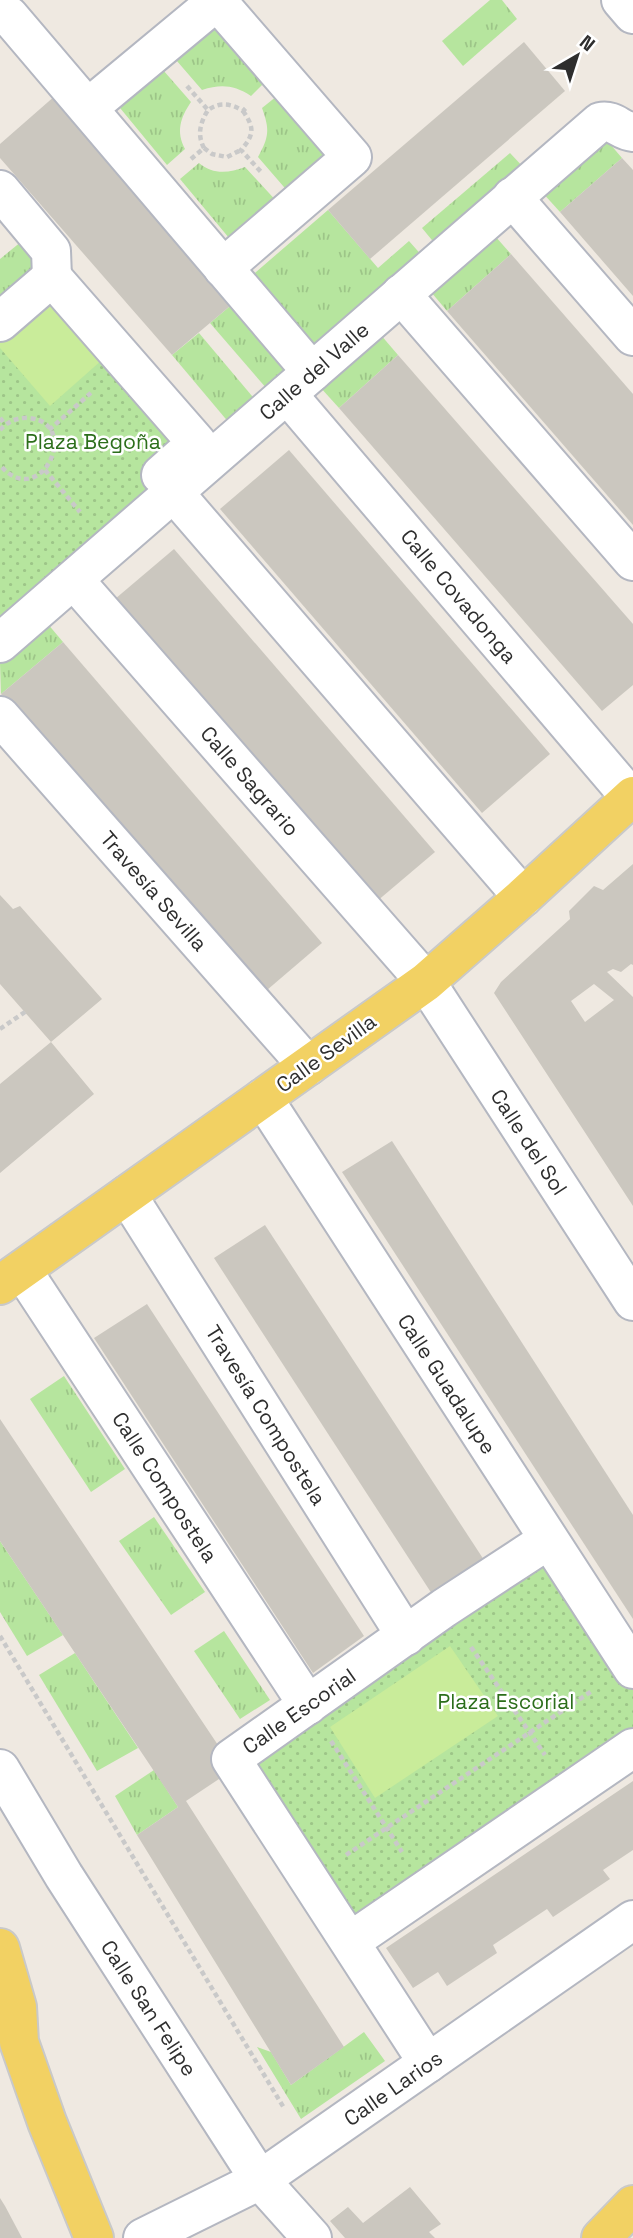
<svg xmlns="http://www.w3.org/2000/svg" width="633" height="2238" font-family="'Space Grotesk',sans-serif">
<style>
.grass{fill:url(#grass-tufts)}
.park{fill:url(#park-dots)}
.pitch{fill:#c9ec9a}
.building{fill:#cbc7bf;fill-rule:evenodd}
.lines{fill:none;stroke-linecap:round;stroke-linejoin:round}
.minor-casing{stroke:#b4b7c1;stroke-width:42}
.major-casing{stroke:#c9c9c9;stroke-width:42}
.path{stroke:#c9c9c9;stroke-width:4.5;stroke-dasharray:5 3.5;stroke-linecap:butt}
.minor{stroke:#fff;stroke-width:38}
.major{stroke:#f2d163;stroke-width:38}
.labels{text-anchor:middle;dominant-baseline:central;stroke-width:5;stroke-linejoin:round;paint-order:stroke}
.street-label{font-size:21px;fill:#2e2e2e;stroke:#fff}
.park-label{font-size:21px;fill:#2c6e1b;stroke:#fff}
</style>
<defs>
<pattern id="grass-tufts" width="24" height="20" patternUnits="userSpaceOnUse" patternTransform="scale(1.75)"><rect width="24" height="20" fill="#b6e59e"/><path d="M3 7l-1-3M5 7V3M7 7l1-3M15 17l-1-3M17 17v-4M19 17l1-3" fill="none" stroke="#9dc588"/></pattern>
<pattern id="park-dots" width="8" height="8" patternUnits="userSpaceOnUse" patternTransform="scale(1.75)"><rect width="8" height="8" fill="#b6e59e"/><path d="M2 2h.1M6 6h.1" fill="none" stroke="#9dc588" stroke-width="1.8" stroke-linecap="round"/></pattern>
</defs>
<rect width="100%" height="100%" fill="#efe9e1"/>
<g class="grass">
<path d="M490,0H502L517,19L463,66L442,41Z"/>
<path d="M214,16L269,78L251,96C234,85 221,84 202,90L170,53Z"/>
<path d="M156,62L191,102C180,118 176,132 185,149L167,165L111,97Z"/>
<path d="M282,92L335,154L290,194L258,157C269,137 270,130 262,108Z"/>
<path d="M604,137L622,158L560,212L541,191Z"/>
<path d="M510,153L525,169L436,245L422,228Z"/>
<path d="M199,163C213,175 229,173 245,167L280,205L234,244L180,179Z"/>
<path d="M328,210L378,268L409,241L424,258L314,353L249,278Z"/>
<path d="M495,236L511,254L447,311L431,292Z"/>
<path d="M22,241L41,263L0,298V259Z"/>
<path d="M236,301L293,368L267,389L210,323Z"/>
<path d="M199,333L257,402L230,424L172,355Z"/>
<path d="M380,334L398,355L339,408L320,387Z"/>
<path d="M47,623L63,642L1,694L0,663Z"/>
<path d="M64,1376L125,1469L91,1492L30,1399Z"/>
<path d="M154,1517L205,1592L171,1615L119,1541Z"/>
<path d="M0,1541L63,1635L27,1656L0,1612Z"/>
<path d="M224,1631L270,1700L240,1719L194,1651Z"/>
<path d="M75,1653L138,1748L97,1771L39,1675Z"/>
<path d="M154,1770L178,1807L137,1835L115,1796Z"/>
<path d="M364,2032L385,2061L301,2119L257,2047L271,2052L291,2085Z"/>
</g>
<g class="park">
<path d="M41,263L223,450L0,637V298Z"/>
<path d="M548,1540L633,1669V1748L351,1941L231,1759Z"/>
</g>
<g class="pitch">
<path d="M49,298L102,360L50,406L0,348V342Z"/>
<path d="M450,1646L498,1716L375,1798L330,1727Z"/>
</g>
<g class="building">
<path d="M524,42L565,91L370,259L328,210Z"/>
<path d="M56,95L236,301L172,355L0,158V144Z"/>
<path d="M622,158L633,170V296L560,212Z"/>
<path d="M511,254L633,394V525L447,311Z"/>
<path d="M398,355L633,624V685L602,711L339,408Z"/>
<path d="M289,450L550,754L482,813L220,509Z"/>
<path d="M174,549L435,852L376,902L115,599Z"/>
<path d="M63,642L322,943L260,996L1,694Z"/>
<path d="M633,864V965L631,964L621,972L613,969L607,972L633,997V1206L494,993L501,982L570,919L569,911L594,886L603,890ZM594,984L614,1000L585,1022L571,1001Z"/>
<path d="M0,895L13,909L20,906L102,999L51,1042L94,1094L0,1173V1084L51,1042L0,984Z"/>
<path d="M392,1141L633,1515V1619L342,1172Z"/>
<path d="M265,1225L484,1560L432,1594L214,1258Z"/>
<path d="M147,1304L364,1636L313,1673L94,1338Z"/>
<path d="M0,1419L234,1769L186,1801L344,2047L291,2085L137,1835L178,1807L0,1541Z"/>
<path d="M633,1781V1850L603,1870L610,1879L553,1917L547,1909L493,1945L497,1953L447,1986L438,1972L413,1988L386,1948Z"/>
<path d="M410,2187L441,2224L429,2232L435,2238H345L330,2221L348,2207L363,2223Z"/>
<path d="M0,2198L5,2206L22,2238H0Z"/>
</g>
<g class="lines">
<defs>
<g id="minor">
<path d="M621,0L633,14"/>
<path d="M9,16L312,372"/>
<path d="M88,108L217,1L352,157L223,268"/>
<path d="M0,190L51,251L52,277"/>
<path d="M512,197L633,336"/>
<path d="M401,294L633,561"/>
<path d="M0,322L52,277L197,443L161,475"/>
<path d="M287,394L631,798"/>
<path d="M174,493L523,897"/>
<path d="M74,580L426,982L633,1301"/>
<path d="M0,643L600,122C614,119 620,131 633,132"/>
<path d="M0,716L308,1066"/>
<path d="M263,1098L633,1669"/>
<path d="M127,1195L406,1636"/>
<path d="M22,1270L308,1705"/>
<path d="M0,1769L64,1876L260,2180L312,2238"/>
<path d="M351,1941L633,1748"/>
<path d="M428,2063L231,1759L444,1608L548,1540"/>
<path d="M143,2238L260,2180L633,1920"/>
</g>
<g id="major">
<path d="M0,1285L426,982L523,897L633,796"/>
<path d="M0,1948L17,2007L19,2042L47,2122L94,2238"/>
<path d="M601,2238L633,2205"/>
</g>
</defs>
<use href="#minor" class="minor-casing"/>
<use href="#major" class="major-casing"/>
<g class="path">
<path d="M187,86L208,110C219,102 231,103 243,111L247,107"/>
<path d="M243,111C254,127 255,134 241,150L262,173"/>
<path d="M204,148L212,154L227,157L241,150"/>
<path d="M191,159L204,148C197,135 200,123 208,110"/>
<path d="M0,418L5,424"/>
<path d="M0,430C7,422 17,417 29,418C83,423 40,513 0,465"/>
<path d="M49,430L93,391"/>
<path d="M45,470L80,512"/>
<path d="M0,1029L25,1012"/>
<path d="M0,1636L284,2108"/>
<path d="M471,1647L545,1755"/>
<path d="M331,1741L402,1852"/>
<path d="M346,1855L592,1691"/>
</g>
<use href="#minor" class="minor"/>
<use href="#major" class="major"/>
</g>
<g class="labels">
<g class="street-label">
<text transform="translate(314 371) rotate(-41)">Calle del Valle</text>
<text transform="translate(459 596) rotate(50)">Calle Covadonga</text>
<text transform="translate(250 781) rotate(49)">Calle Sagrario</text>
<text transform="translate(154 891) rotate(49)">Travesía Sevilla</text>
<text transform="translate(326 1053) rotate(-36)">Calle Sevilla</text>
<text transform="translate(529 1142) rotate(57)">Calle del Sol</text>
<text transform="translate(447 1384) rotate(57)">Calle Guadalupe</text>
<text transform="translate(266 1415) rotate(58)">Travesía Compostela</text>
<text transform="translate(165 1487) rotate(57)">Calle Compostela</text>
<text transform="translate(299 1711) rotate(-35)">Calle Escorial</text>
<text transform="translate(149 2008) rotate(57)">Calle San Felipe</text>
<text transform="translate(393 2088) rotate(-35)">Calle Larios</text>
</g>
<g class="park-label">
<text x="93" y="441">Plaza Begoña</text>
<text x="506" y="1701">Plaza Escorial</text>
</g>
</g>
<g transform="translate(577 56) rotate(39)" stroke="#ffffff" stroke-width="5" paint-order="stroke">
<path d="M0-5L12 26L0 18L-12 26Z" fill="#2e2e2e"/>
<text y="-10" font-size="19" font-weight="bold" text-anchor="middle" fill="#2e2e2e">N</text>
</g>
</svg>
